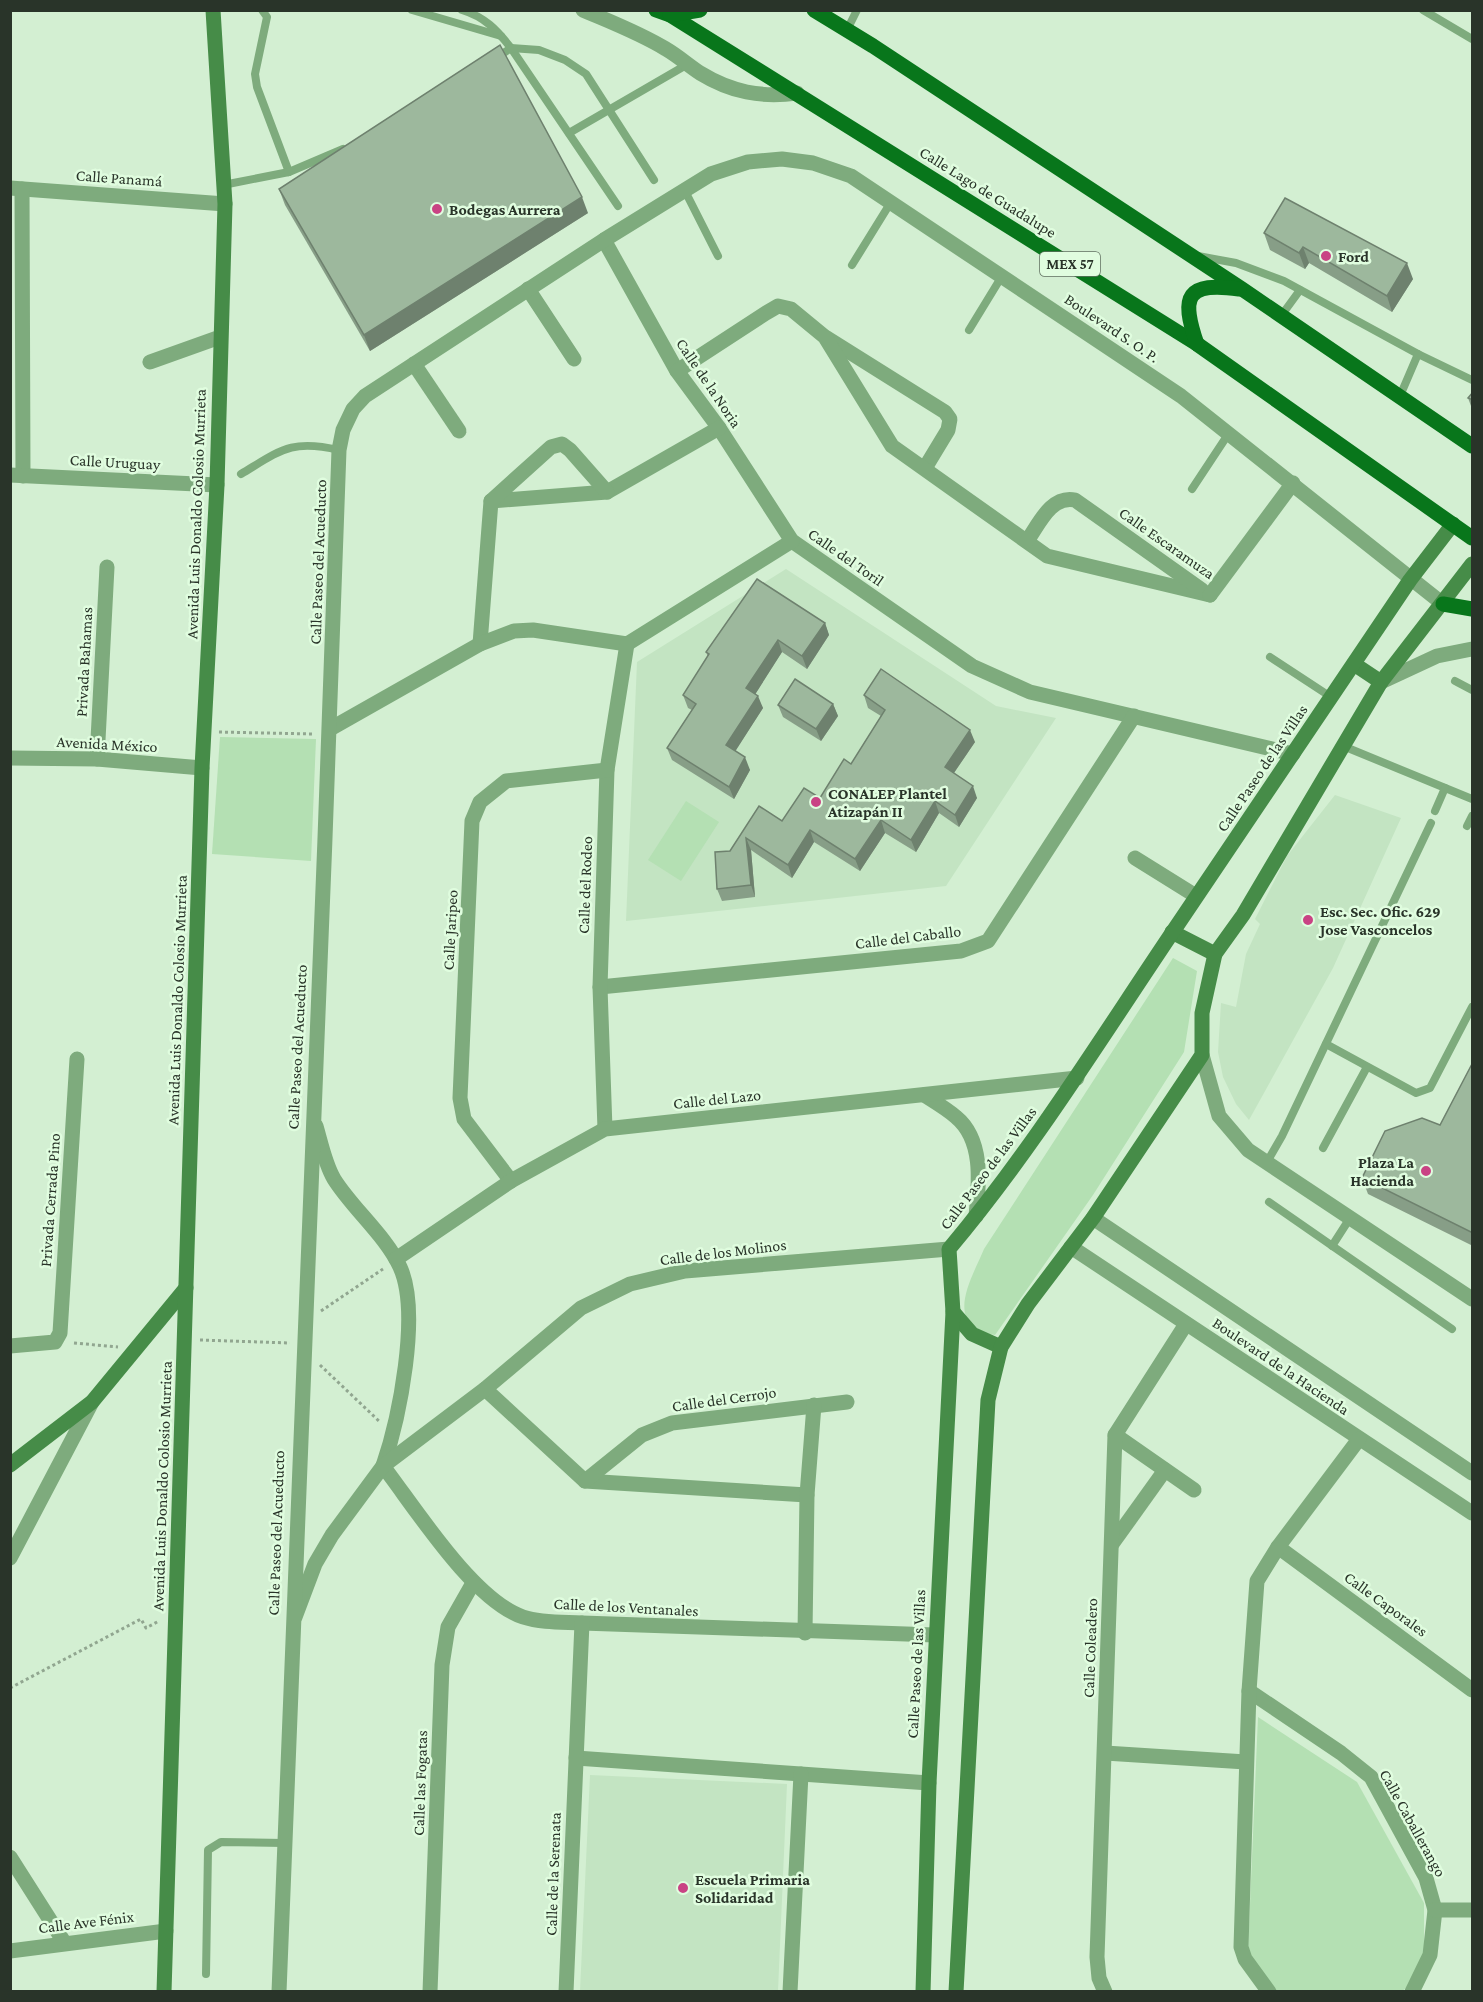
<svg xmlns="http://www.w3.org/2000/svg" width="1483" height="2002" font-family="'Crimson Pro',serif">
<style>
.built{fill:#c3e4c2}
.green{fill:#b4e0b3}
.lines{fill:none;stroke-linecap:round;stroke-linejoin:round}
.path{stroke:#91a690;stroke-width:3;stroke-dasharray:3 3;stroke-linecap:butt}
.lane{stroke:#7eab7d;stroke-width:8}
.street{stroke:#7eab7d;stroke-width:15}
.secondary{stroke:#468c48;stroke-width:15}
.primary{stroke:#08761b;stroke-width:15}
.wall{fill:#879e87}
.shaded-wall{fill:#6e816e}
.building{fill:#9db89d;stroke:#6e816e;stroke-width:1.5}
.poi-dot{fill:#c94384;stroke:#e0fddf;stroke-width:2}
.labels{text-anchor:middle;dominant-baseline:central;stroke-width:5;stroke-linejoin:round;paint-order:stroke}
.shield{fill:#e0fddf;stroke:#607060;stroke-width:1.5}
.shield-label{font-size:15px;font-weight:bold;fill:#293429}
.street-label{font-size:16px;fill:#293429;stroke:#e0fddf}
.poi-label{font-size:16px;font-weight:bold;fill:#293429;stroke:#e0fddf;text-anchor:start}
</style>
<rect width="100%" height="100%" fill="#d3efd2"/>
<g class="built">
<path d="M786,569L996,706L1056,718L946,886L626,921L637,662Z"/>
<path d="M1335,795L1401,818L1333,968L1249,1120L1236,1104L1223,1077L1218,1052L1221,1003L1236,1007L1246,954L1260,924L1255,919L1287,856Z"/>
<path d="M590,1775L787,1784L778,1991H580Z"/>
</g>
<g class="green">
<path d="M220,737L316,739L311,861L212,854Z"/>
<path d="M686,801L719,822L681,881L648,860Z"/>
<path d="M1173,958L1197,971L1184,1052L1093,1195L995,1335C942,1326 971,1280 984,1249Z"/>
<path d="M1258,1717L1357,1782L1424,1903V1954L1408,1987L1402,1991L1276,1992L1248,1952Z"/>
</g>
<g class="lines">
<g class="path">
<path d="M219,732L314,734"/>
<path d="M321,1311L383,1269"/>
<path d="M200,1340L290,1343"/>
<path d="M74,1343L118,1347"/>
<path d="M320,1365L380,1422"/>
<path d="M10,1688L141,1619L146,1628L159,1621"/>
</g>
<g class="lane">
<path d="M262,10L267,17L255,74L257,87L289,172"/>
<path d="M412,10L501,36"/>
<path d="M462,10C485,17 497,30 511,48L618,206"/>
<path d="M1423,10L1472,39"/>
<path d="M847,30L857,10"/>
<path d="M496,58L511,48L539,50L565,60L586,74L654,180"/>
<path d="M569,133L688,64"/>
<path d="M223,185L289,172L343,149"/>
<path d="M685,191L718,256"/>
<path d="M1198,256L1236,263L1284,281L1418,354L1472,380"/>
<path d="M852,265L891,202"/>
<path d="M1281,316L1300,290"/>
<path d="M969,330L1002,276"/>
<path d="M1400,396L1418,354"/>
<path d="M241,474C281,450 291,439 339,450"/>
<path d="M1192,489L1229,433"/>
<path d="M1270,657L1331,697"/>
<path d="M1455,681L1472,690"/>
<path d="M1343,746L1472,799"/>
<path d="M1435,811L1445,788"/>
<path d="M1467,826L1472,816"/>
<path d="M1326,1044L1416,1093L1430,1088L1472,1007"/>
<path d="M1323,1148L1367,1067"/>
<path d="M1267,1162L1282,1136L1431,823"/>
<path d="M1269,1202L1452,1329"/>
<path d="M1332,1246L1350,1218"/>
<path d="M206,1974L208,1850L221,1842L284,1843"/>
</g>
<g class="street">
<path d="M583,10C611,22 640,33 666,49C678,56 688,65 700,73C731,92 761,98 797,93"/>
<path d="M10,188L225,204"/>
<path d="M22,189L23,476"/>
<path d="M604,240L677,371L719,428L792,541L972,666L1030,692L1293,754"/>
<path d="M528,289L574,359"/>
<path d="M827,338L945,412L950,419L948,430L925,468"/>
<path d="M150,362L220,337"/>
<path d="M414,364L459,431"/>
<path d="M677,371L766,313L778,306L791,309L825,337L892,446L1047,556L1210,595"/>
<path d="M10,475L217,485"/>
<path d="M491,501L607,492L719,428"/>
<path d="M1027,541C1039,524 1051,495 1075,500L1202,590"/>
<path d="M1210,595L1293,483"/>
<path d="M480,644L491,501L551,447L562,444L570,450L607,492"/>
<path d="M1381,682L1437,656L1472,649"/>
<path d="M330,729L480,644L514,631L533,630L627,644L792,541"/>
<path d="M10,758L97,759L202,768"/>
<path d="M97,759L107,567"/>
<path d="M1135,858L1196,896"/>
<path d="M600,987L961,951L988,941L1134,716"/>
<path d="M1202,1055L1219,1116L1248,1150L1472,1299"/>
<path d="M924,1095C935,1102 947,1109 956,1117C984,1140 979,1184 976,1216"/>
<path d="M316,1126C321,1143 325,1164 334,1179C352,1208 386,1236 400,1267C421,1313 399,1419 383,1466"/>
<path d="M605,1129L600,987L607,770L627,644"/>
<path d="M511,1181L464,1119L460,1098L472,821L480,802L506,781L607,770"/>
<path d="M1093,1218L1472,1473"/>
<path d="M1071,1247L1472,1513"/>
<path d="M396,1259L511,1181L605,1129L1077,1078"/>
<path d="M10,1346L55,1342L60,1333L77,1059"/>
<path d="M485,1389L585,1481L807,1495"/>
<path d="M1115,1435L1194,1490"/>
<path d="M383,1466C416,1509 473,1600 523,1617C542,1623 562,1622 582,1623L935,1635"/>
<path d="M585,1481L642,1435L672,1423L847,1402"/>
<path d="M1112,1544L1165,1470"/>
<path d="M1278,1547L1472,1690"/>
<path d="M10,1558L92,1402"/>
<path d="M295,1617L315,1564L332,1535L383,1466L485,1389L581,1308L630,1284L685,1271L949,1249"/>
<path d="M805,1633L807,1495L814,1405"/>
<path d="M1249,1691L1341,1753L1371,1777L1426,1878L1435,1910L1430,1955L1412,1992"/>
<path d="M1105,1753L1246,1762"/>
<path d="M576,1758L929,1783"/>
<path d="M10,1857L64,1942"/>
<path d="M1435,1910H1472"/>
<path d="M10,1951L166,1931"/>
<path d="M279,1992C295,1477 323,964 339,450L343,430L353,409L365,396L604,240L711,174L748,162L782,159L813,163L851,176L1181,396L1443,604"/>
<path d="M430,1992L442,1665L448,1627L473,1583"/>
<path d="M566,1992L582,1623"/>
<path d="M790,1992L801,1774"/>
<path d="M1105,1992L1099,1978L1097,1957L1115,1435L1186,1324"/>
<path d="M1269,1992L1245,1959L1241,1947L1249,1691L1257,1581L1278,1547L1359,1439"/>
</g>
<g class="secondary">
<path d="M1354,664L1381,682"/>
<path d="M1172,932L1215,954"/>
<path d="M953,1312L972,1334L1001,1347"/>
<path d="M10,1465L92,1402L186,1288"/>
<path d="M164,1992L202,768L217,485L225,204L213,10"/>
<path d="M923,1992L929,1783L953,1312L949,1249C1033,1149 1101,1038 1174,930C1252,813 1332,697 1410,580L1453,524"/>
<path d="M956,1992L988,1400L1001,1347L1028,1304L1093,1218L1202,1055V1013L1215,954L1243,915L1381,682L1472,564"/>
</g>
<g class="primary">
<path d="M656,10L670,15L1197,344L1472,538"/>
<path d="M814,10L873,46L1242,289L1472,446"/>
<path d="M670,15L700,10"/>
<path d="M1197,344C1180,295 1187,282 1239,289"/>
<path d="M1443,604L1472,609"/>
</g>
</g>
<g class="wall">
<path d="M279,189L588,213L370,351L285,205Z"/>
<path d="M1264,233L1413,279L1392,312L1309,263L1305,269L1270,250Z"/>
<path d="M1473,392V407L1471,406L1468,398Z"/>
<path d="M825,623L829,635L807,669L782,652L755,694L763,708L735,751L750,770L734,799L672,760L667,748L692,710L688,708L683,695L708,657L706,652Z"/>
<path d="M864,695L975,742L954,773L977,798L959,827L939,813L916,852L885,833L860,871L814,842L792,878L751,850L755,897L722,901L717,889L730,851L759,806L782,821L820,798L851,764L881,716L868,708Z"/>
<path d="M833,704L838,716L821,741L783,717L778,705Z"/>
<path d="M1473,1062V1246L1368,1194L1362,1178L1440,1125Z"/>
</g>
<g class="shaded-wall">
<path d="M582,197L588,213L370,351L364,335Z"/>
<path d="M1303,247L1309,263L1305,269L1299,253Z"/>
<path d="M1407,263L1413,279L1392,312L1387,296Z"/>
<path d="M825,623L829,635L807,669L802,656Z"/>
<path d="M778,640L782,652L751,701L746,688Z"/>
<path d="M758,696L763,708L731,758L726,745Z"/>
<path d="M833,704L838,716L821,741L816,729Z"/>
<path d="M970,730L975,742L949,780L945,767Z"/>
<path d="M745,757L750,770L734,799L729,787Z"/>
<path d="M973,786L977,798L959,827L955,815Z"/>
<path d="M935,801L939,813L916,852L911,840Z"/>
<path d="M881,820L885,833L860,871L855,859Z"/>
<path d="M810,830L814,842L792,878L788,865Z"/>
<path d="M746,838L751,850L755,897L751,885Z"/>
</g>
<g class="building">
<path d="M500,45L582,197L364,335L279,189Z"/>
<path d="M1285,198L1407,263L1387,296L1303,247L1299,253L1264,233Z"/>
<path d="M1473,392V400L1468,398Z"/>
<path d="M757,579L825,623L802,656L778,640L746,688L758,696L726,745L745,757L729,787L667,748L696,704L683,695L709,654L706,652Z"/>
<path d="M881,669L970,730L945,767L973,786L955,815L935,801L911,840L881,820L855,859L810,830L788,865L746,838L751,885L717,889L715,852L730,851L759,806L782,821L804,788L820,798L844,759L851,764L885,710L864,695Z"/>
<path d="M795,679L833,704L816,729L778,705Z"/>
<path d="M1473,1062V1233L1362,1178L1385,1131L1422,1118L1440,1125Z"/>
</g>
<g class="poi-dot">
<circle cx="437" cy="209" r="6"/>
<circle cx="1326" cy="256" r="6"/>
<circle cx="816" cy="802" r="6"/>
<circle cx="1308" cy="920" r="6"/>
<circle cx="1426" cy="1171" r="6"/>
<circle cx="683" cy="1888" r="6"/>
</g>
<g class="labels">
<rect class="shield" x="1040" y="252" width="60" height="24" rx="4.5"/>
<g class="shield-label">
<text x="1070" y="264">MEX 57</text>
</g>
<g class="street-label">
<text transform="translate(119 178) rotate(4)">Calle Panamá</text>
<text transform="translate(988 192) rotate(32)">Calle Lago de Guadalupe</text>
<text transform="translate(1112 328) rotate(34)">Boulevard S. O. P.</text>
<text transform="translate(709 383) rotate(56)">Calle de la Noria</text>
<text transform="translate(115 462) rotate(3)">Calle Uruguay</text>
<text transform="translate(196 514) rotate(-88)">Avenida Luis Donaldo Colosio Murrieta</text>
<text transform="translate(1167 543) rotate(35)">Calle Escaramuza</text>
<text transform="translate(846 557) rotate(35)">Calle del Toril</text>
<text transform="translate(318 562) rotate(-88)">Calle Paseo del Acueducto</text>
<text transform="translate(84 662) rotate(-87)">Privada Bahamas</text>
<text transform="translate(107 744) rotate(3)">Avenida México</text>
<text transform="translate(1262 768) rotate(-56)">Calle Paseo de las Villas</text>
<text transform="translate(585 885) rotate(-88)">Calle del Rodeo</text>
<text transform="translate(450 930) rotate(-87)">Calle Jaripeo</text>
<text transform="translate(908 937) rotate(-7)">Calle del Caballo</text>
<text transform="translate(177 1000) rotate(-88)">Avenida Luis Donaldo Colosio Murrieta</text>
<text transform="translate(297 1047) rotate(-87)">Calle Paseo del Acueducto</text>
<text transform="translate(717 1099) rotate(-6)">Calle del Lazo</text>
<text transform="translate(988 1168) rotate(-53)">Calle Paseo de las Villas</text>
<text transform="translate(50 1200) rotate(-86)">Privada Cerrada Pino</text>
<text transform="translate(723 1252) rotate(-7)">Calle de los Molinos</text>
<text transform="translate(1281 1366) rotate(34)">Boulevard de la Hacienda</text>
<text transform="translate(724 1399) rotate(-8)">Calle del Cerrojo</text>
<text transform="translate(162 1486) rotate(-88)">Avenida Luis Donaldo Colosio Murrieta</text>
<text transform="translate(276 1533) rotate(-88)">Calle Paseo del Acueducto</text>
<text transform="translate(1386 1604) rotate(36)">Calle Caporales</text>
<text transform="translate(626 1607) rotate(3)">Calle de los Ventanales</text>
<text transform="translate(1090 1648) rotate(-88)">Calle Coleadero</text>
<text transform="translate(916 1664) rotate(-87)">Calle Paseo de las Villas</text>
<text transform="translate(420 1783) rotate(-88)">Calle las Fogatas</text>
<text transform="translate(1413 1823) rotate(61)">Calle Caballerango</text>
<text transform="translate(553 1874) rotate(-88)">Calle de la Serenata</text>
<text transform="translate(86 1922) rotate(-7)">Calle Ave Fénix</text>
</g>
<g class="poi-label">
<text x="449" y="209">Bodegas Aurrera</text>
<text x="1338" y="256">Ford</text>
<text x="828" y="793">CONALEP Plantel<tspan x="828" dy="18">Atizapán II</tspan></text>
<text x="1320" y="911">Esc. Sec. Ofic. 629<tspan x="1320" dy="18">Jose Vasconcelos</tspan></text>
<text x="1414" y="1162" text-anchor="end">Plaza La<tspan x="1414" dy="18">Hacienda</tspan></text>
<text x="695" y="1879">Escuela Primaria<tspan x="695" dy="18">Solidaridad</tspan></text>
</g>
</g>
<rect width="1483" height="2002" fill="none" stroke="#293429" stroke-width="24"/>
</svg>
